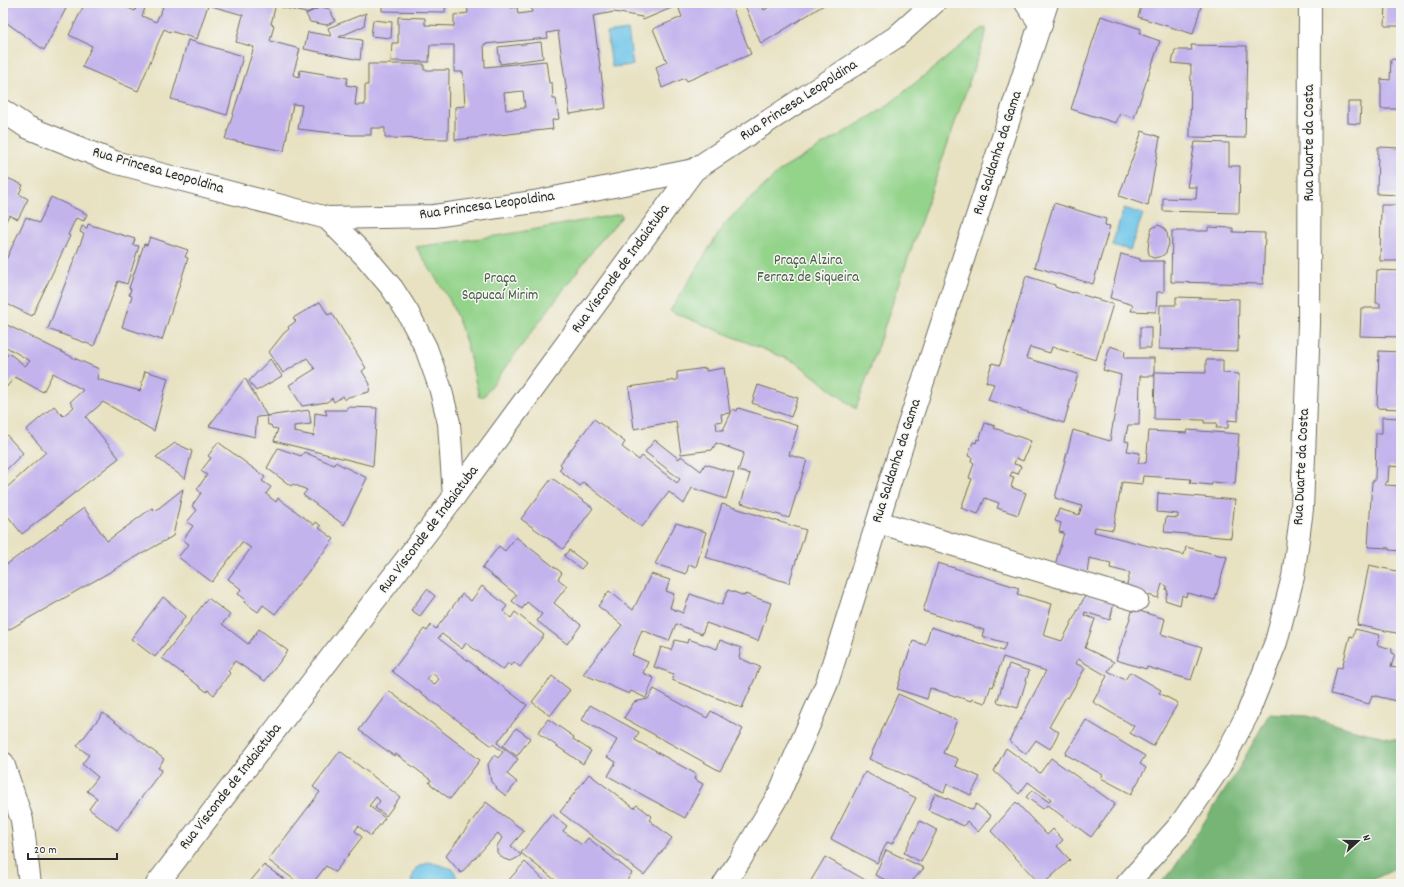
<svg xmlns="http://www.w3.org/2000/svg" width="1404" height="887" font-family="Dekko,sans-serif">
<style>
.green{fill:#93d38a;stroke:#5f7f5a}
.forest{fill:#76b576;stroke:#507050}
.water{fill:#6cc4e9;stroke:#4c788a}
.building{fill:#c2b3ed;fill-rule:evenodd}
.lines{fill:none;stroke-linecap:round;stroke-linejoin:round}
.minor-casing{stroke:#6d6b60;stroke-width:24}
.minor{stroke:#fff;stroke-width:22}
.labels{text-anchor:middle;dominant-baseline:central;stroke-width:3;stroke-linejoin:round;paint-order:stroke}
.street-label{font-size:15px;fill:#2b2b2b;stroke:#f6f6f2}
.park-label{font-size:15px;fill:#4a5d48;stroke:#f6f6f2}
</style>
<rect width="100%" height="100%" fill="#f6f6f2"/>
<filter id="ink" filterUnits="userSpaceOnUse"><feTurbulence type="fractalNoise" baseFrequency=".025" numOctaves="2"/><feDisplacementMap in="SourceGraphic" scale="8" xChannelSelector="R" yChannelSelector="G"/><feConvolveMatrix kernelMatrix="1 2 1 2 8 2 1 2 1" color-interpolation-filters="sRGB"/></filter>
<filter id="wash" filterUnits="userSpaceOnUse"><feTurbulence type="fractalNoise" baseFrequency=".012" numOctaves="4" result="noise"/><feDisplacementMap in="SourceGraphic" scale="16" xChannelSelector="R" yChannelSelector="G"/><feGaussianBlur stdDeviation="0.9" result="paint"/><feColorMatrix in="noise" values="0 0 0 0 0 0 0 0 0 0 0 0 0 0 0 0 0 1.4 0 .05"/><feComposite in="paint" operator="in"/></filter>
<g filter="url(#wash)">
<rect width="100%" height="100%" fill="#e8e2c2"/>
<g class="green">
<path d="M986,28V33L856,409L797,363L670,311L725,223L781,170L883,109L982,29Z"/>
<path d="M621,214L622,216L621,218L596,246L484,396L479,397L467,345L459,322L449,299L416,247L503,235Z"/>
</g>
<path class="forest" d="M1269,714L1307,716L1362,732L1401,740V866L1364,884H1160L1176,865L1235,775Z"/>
<g class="water">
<path d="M628,30L633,65L612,67L607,33Z"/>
<path d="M1124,208L1143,214L1130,250L1112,245Z"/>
<path d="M429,862L453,869L460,884H413L411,881L416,868Z"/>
</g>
<g id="blocks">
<g class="building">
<path d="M3,3H69L44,50L3,20Z"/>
<path d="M85,3H116L135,11L138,3H147L142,16L156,22L163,7L153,3L276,4L271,24L274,25L270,41L300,49L293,75L299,77L300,70L348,78L346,85L357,87L355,105H365V85H368V64H424V70H449L448,139L385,138V128H371V135H351L298,129L302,105L293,104L284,151L225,139L254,47L236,42L243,15L208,5L197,39L170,31V32L164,29L138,91L82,67L92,46L69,35Z"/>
<path d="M281,3H329L306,13L281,7Z"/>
<path d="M382,3H446L445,12L382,11Z"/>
<path d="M467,3H510L511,8L517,7L518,14L532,12L531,3H683L643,20L642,17L614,12L593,16L606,108L570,114L558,31L547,33L548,38L484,44L485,67L546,61L549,83H552L553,99H556L559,119L552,120L553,129L455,140V107L465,106L463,72H454V45H430L429,62L391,61L392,43H398V17L425,18V25L454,26V15L468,13ZM523,91L525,108L506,110L504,93Z"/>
<path d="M693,3H730L751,54L687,81L685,78L662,88L656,67L667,62L653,29L682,17L679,9Z"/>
<path d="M744,3H761L764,10L771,6L769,3H827L761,44Z"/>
<path d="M1142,3H1202L1193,34L1138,17Z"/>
<path d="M1386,3H1401V26H1385Z"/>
<path d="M321,7L330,9L335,21L327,25L310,22L306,14Z"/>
<path d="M366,13L364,26L339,37L362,40L360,60L304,49L308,32L331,36L328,28Z"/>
<path d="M1101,16L1141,29L1140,34L1160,41L1134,118L1120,113L1116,123L1071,109Z"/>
<path d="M373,20L392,22L391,38L371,36Z"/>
<path d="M188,40L243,56L227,115L171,99Z"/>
<path d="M541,42L543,58L500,64L498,47Z"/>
<path d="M1191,45L1247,46L1245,138L1190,137L1191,65L1172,63L1175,50H1192Z"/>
<path d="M1391,59L1401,60V109H1381V79L1390,80Z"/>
<path d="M1348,102H1361L1360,124L1348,123Z"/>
<path d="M1142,131L1160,137L1148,206L1119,196Z"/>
<path d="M1195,142L1229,143V166H1240L1239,213L1163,211V198L1196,199L1197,187H1187Z"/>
<path d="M1378,147L1401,148V195L1377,194Z"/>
<path d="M3,176L23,185L19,194L28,199L18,219L9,215L3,227Z"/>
<path d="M51,197L87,214L84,221L76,218L68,235L70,236L32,316L3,302V266L26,217L39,223Z"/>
<path d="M1054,203L1106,219L1105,225L1110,226L1093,284L1035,267Z"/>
<path d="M1381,205H1401V261H1380Z"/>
<path d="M88,224L135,239L133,245L139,246L127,284L118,281L94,346L48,329L84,234L80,232L82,226L87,228Z"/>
<path d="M1158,225L1163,227L1167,233L1169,243L1166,253L1162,256L1154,258L1151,257L1149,254L1148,249L1149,240L1152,228Z"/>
<path d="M1208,227L1233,228V232L1265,233L1263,284L1171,282L1172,231H1208Z"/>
<path d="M150,237L188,250L185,257L188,258L162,340L122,327L132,296L129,295L131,289L129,288L144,244L147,245Z"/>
<path d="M1121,254L1140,259V261H1164V292H1157L1156,312L1131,311L1133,305L1110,298Z"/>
<path d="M1377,270L1401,271V337L1360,336L1361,308H1380V303H1376Z"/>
<path d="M1026,276L1055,285V287L1073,293V292L1113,304L1096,360L1052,347L1050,353L1030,347L1026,358L1078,374L1064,423L988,400L994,384L986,382L992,363L1000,365Z"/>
<path d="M1176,297L1239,299L1238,351L1159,349L1160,305H1176Z"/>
<path d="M320,302L328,315L332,313L366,368L362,371L370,384L369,392L348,397L345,400L343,396L334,402L332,398L327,402L302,406L289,385L315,369L307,358L283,373L269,352L284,333L289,329L288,327L296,321L293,318Z"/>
<path d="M3,323L74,358L99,369L97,379L140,391L145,371L168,378L154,431L103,402L86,417L119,458L22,534L3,510V491L46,452L26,430L54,406L63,416L74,407L70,402L83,390L53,373L43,392L15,377L3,391V360L9,353L25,366L30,361L3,345Z"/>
<rect x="1140" y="327" width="11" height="21"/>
<path d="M1110,346L1125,351L1124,358H1154V376H1140L1139,425H1128L1125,441L1129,442L1127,451L1140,453L1138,463H1146L1149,431L1187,433L1188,430L1239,434L1235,484L1212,482V485L1190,483L1191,479L1143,476L1142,484L1122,482L1113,530L1095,527L1094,532L1184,555L1186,547L1227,557L1215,600L1187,593L1186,597L1182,595L1180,605L1165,600L1168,591L1166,590L1167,586L1162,584L1158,598L1126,588L1130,573L1110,568L1111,563L1089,558L1087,575L1055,565L1064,533L1059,532L1061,523L1055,521L1059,509L1079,515L1082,506L1055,498L1073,430L1110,441L1121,375L1103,370Z"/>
<path d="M1379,351L1401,352V409L1377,408Z"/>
<path d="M270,359L282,376L256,391L249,381Z"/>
<path d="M1206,360H1223V373L1239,374L1238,421L1228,420V428H1216L1217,423H1204V420L1154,419L1155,372L1206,373Z"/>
<path d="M706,368V371L724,368L730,413L721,414L722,421L716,422L717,430H723L733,409L737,411L738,408L798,426L789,455L807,460L789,518L741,503L750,474L738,471L744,453L716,443L712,450L681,454L676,421L634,429L629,387L677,380V372Z"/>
<path d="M245,378L267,416L257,417L255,437L209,426Z"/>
<path d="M758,385L798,398L791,417L752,403Z"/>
<path d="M347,407L377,408L373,466L274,441L278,429L272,428L271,425H268L267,416L309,410L311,424L294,426V432L314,436L315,413L327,415L325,410H347Z"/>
<path d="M1382,417L1401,418V467L1389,466L1388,482H1386L1385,485L1401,486V551L1389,550V548L1368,547L1372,481H1375L1376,433H1382Z"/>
<path d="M594,419L625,442L622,447L639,460L642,456L677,483L680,479L645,452L655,440L679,459L681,456L701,471L705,464L734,473L726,499L692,488L684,504L669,492L642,527L583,482L580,486L559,470L562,466L560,464Z"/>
<path d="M985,423L995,426L994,428L1031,441L1023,461L1016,458L1014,464L1021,466L1018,474L1012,472L1010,476L1014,477L1011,487L1026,493L1018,515L997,508L999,503L985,498L978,514L961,508L972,479L969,478L974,463L971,461L972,457L968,456L973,442L976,443L977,439L979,440Z"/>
<path d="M3,431L23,453L3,473Z"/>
<path d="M218,442L265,477L262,481L271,487L266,494L276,502L278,498L314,525L316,522L321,526L319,528L334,539L275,614L263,605L258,612L244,602L245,599L238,594L241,589L228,579L251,548L242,542L212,582L178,557L189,544L183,540L193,526L187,522L197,510L192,506L201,493L197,489L207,475L201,471L211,458L208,456Z"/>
<path d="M175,443L192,451L185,479L156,457Z"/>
<path d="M278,448L301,456L304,452L334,465L335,462L367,478L344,525L303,495L307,490L293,484L291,486L267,468Z"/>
<path d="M552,478L593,508L563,549L521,519Z"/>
<path d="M183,489L173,536L3,633V567L84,508L107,541L152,508L155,511Z"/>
<path d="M1158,493L1235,500L1231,538L1164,532L1166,517L1178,518V514L1157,512Z"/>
<path d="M722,504L806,530L789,583L705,557Z"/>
<path d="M676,523L706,532L696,567L689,564L686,574L655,564Z"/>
<path d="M516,537L562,573L558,579L567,586L554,603L581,625L567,644L537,621L542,614L527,602L522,609L512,601L517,595L482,568L499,546L505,551Z"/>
<path d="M569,550L586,563L581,569L564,556Z"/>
<path d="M938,563L1019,588L1017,594L1052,604L1043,635L1062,641L1086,594L1114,603L1110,620L1085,612L1084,615L1095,619L1085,648L1114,662L1108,671L1125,680L1130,672L1161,690L1159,693L1178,703L1153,746L1130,733L1134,726L1093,702L1107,676L1078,659L1075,663L1085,668L1068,698L1066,697L1049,727L1059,732L1050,749L1036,740L1026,754L1009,741L1046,671L1003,657L993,687L991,686L985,703L972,699L971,701L930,688L927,699L897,689L913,641L925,645L931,627L1003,651L1006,643L982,636L984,630L923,611Z"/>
<path d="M1369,565L1401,572V634L1357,625Z"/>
<path d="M651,574L670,580L666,591L674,594L670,608L683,613L690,594L722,605L728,590L745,596V594L771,603L758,641L706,623L702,634L676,624L669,641L642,630L632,655L648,662L643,673L654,678L646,698L631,691L629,694L583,674L622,625L598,606L609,591L633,610Z"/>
<path d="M482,586L507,606L503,611L511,618L515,612L544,635L520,667L514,662L511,666L508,663L503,670L466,643L462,649L442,634L438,638L527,705L497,743L518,759L507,774L517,782L506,796L496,788L497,787L491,782L488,764L494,755L498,758L503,752L493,744L492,746L392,671L424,629L427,631L431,625L436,629L462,594L471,601ZM432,673L439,679L434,685L427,679Z"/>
<path d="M427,589L435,596L420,616L411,610Z"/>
<path d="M163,597L186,616L155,657L131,639Z"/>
<path d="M208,598L230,615L222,624L248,644L259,629L288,651L265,681L235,661L228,671L230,673L214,695L208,690L207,692L162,658Z"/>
<path d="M1133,609L1165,619L1161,634L1202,647L1191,680L1147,667L1146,669L1116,660Z"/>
<path d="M1355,629L1380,635L1377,645L1392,649V653L1395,654L1391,667L1401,669V683L1396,701L1372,695L1369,704L1331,694L1337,667L1342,668L1350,636L1353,637Z"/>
<path d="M688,639L717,649L720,640L741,648L739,658L760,667L742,708L672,680L674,674L654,667L661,647L671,650L675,640L687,643Z"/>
<path d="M1009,664L1029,671L1018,708L997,702Z"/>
<path d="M552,676L570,690L550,716L532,702Z"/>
<path d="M654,689L707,718L711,711L743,729L720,771L624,718L634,702L648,699Z"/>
<path d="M389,691L480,760L450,799L429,783L431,780L396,754L394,756L359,730Z"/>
<path d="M898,694L957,720L943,753L958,759L955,766L980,777L971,795L947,784L944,792L869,759Z"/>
<path d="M590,705L639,732L635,740L696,774L694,779L703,784L685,818L608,776L616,762L607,757L617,740L582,720Z"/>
<path d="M103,713L164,759L158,768L162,770L117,830L89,809L97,798L87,791L98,777L82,764L89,755L77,746Z"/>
<path d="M548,719L574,737L573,739L591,751L583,764L538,733Z"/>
<path d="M1086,720L1145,756L1140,764L1146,768L1131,794L1101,778L1103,775L1065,754Z"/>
<path d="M516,728L530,738L517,756L503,746Z"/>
<path d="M1006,748L1040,773L1051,758L1115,804L1091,837L1047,805L1043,809L1026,797L1032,790L1049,802L1051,799L1028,782L1019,794L994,771Z"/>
<path d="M340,751L400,797L386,816L375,808L380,801L376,797L369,806L385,818L371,836L358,826L355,831L362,837L335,872L326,866L312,884H300L268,860L320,792L313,787Z"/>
<path d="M865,772L916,798L892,844L887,842L877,863L831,839Z"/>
<path d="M589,774L634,808L637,805L652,816L649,820L672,838L644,875L560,812Z"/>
<path d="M935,793L973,810L976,804L991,816L978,832L967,821L964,826L928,810Z"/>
<path d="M486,802L524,831L511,846L521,855L517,858L511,861L504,859L499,855L497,852V846L502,838L498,833L461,873L446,856Z"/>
<path d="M1016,802L1047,835L1053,829L1063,840L1057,846L1070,860L1043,884H1040L991,831Z"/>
<path d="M552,814L567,826L563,831L582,845L588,838L632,873L624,884H560L521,853Z"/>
<path d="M920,821L937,830L921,862L904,853Z"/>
<path d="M886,850L924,868L912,881L914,884H894L875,875Z"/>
<path d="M825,857L867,881L866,884H809Z"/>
<path d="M525,862L548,884H505Z"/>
<path d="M264,865L285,880L281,884H248Z"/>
</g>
</g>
</g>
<g filter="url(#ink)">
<use href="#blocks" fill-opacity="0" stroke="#6d6b60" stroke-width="1"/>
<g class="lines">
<defs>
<g id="minor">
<path d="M1026,3L1041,25"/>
<path d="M3,111L27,127L114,162L327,218L434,216L534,202L694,170L896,37L934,3"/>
<path d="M327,218L365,256L392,288L408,313L426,348L440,387L449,423L454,497"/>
<path d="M878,522L1137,600"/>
<path d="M3,763L22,820L30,884"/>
<path d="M157,884L454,497L694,170"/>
<path d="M724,884L740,860L779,794L827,683L889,485L1047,3"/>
<path d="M1127,884L1180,825L1219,768L1247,715L1276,642L1293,577L1302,509L1309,324L1310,3"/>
</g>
</defs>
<use href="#minor" class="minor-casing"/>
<use href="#minor" class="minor"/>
</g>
</g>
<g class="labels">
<g class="street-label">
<text transform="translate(799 101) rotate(-33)">Rua Princesa Leopoldina</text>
<text transform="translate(1310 143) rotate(-90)">Rua Duarte da Costa</text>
<text transform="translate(998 153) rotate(-72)">Rua Saldanha da Gama</text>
<text transform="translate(158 171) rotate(16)">Rua Princesa Leopoldina</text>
<text transform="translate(487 206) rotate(-8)">Rua Princesa Leopoldina</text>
<text transform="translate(621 269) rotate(-54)">Rua Visconde de Indaiatuba</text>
<text transform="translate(897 461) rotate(-72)">Rua Saldanha da Gama</text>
<text transform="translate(1302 467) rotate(-87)">Rua Duarte da Costa</text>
<text transform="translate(429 530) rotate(-53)">Rua Visconde de Indaiatuba</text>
<text transform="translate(231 787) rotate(-52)">Rua Visconde de Indaiatuba</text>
</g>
<g class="park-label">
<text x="808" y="261">Praça Alzira<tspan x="808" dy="17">Ferraz de Siqueira</tspan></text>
<text x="500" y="279">Praça<tspan x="500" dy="17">Sapucaí Mirim</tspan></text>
</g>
</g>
<rect width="1404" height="887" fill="none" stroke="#f6f6f2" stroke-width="16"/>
<g transform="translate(1358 841) rotate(69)" stroke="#f6f6f2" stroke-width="3" paint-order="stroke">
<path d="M0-3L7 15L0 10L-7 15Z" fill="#2b2b2b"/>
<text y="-6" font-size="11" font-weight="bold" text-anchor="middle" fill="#2b2b2b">N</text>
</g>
<path d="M28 853v6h89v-6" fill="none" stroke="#2b2b2b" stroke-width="2"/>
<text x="34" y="853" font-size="12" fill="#2b2b2b" stroke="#f6f6f2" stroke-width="3" paint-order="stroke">20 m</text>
</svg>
